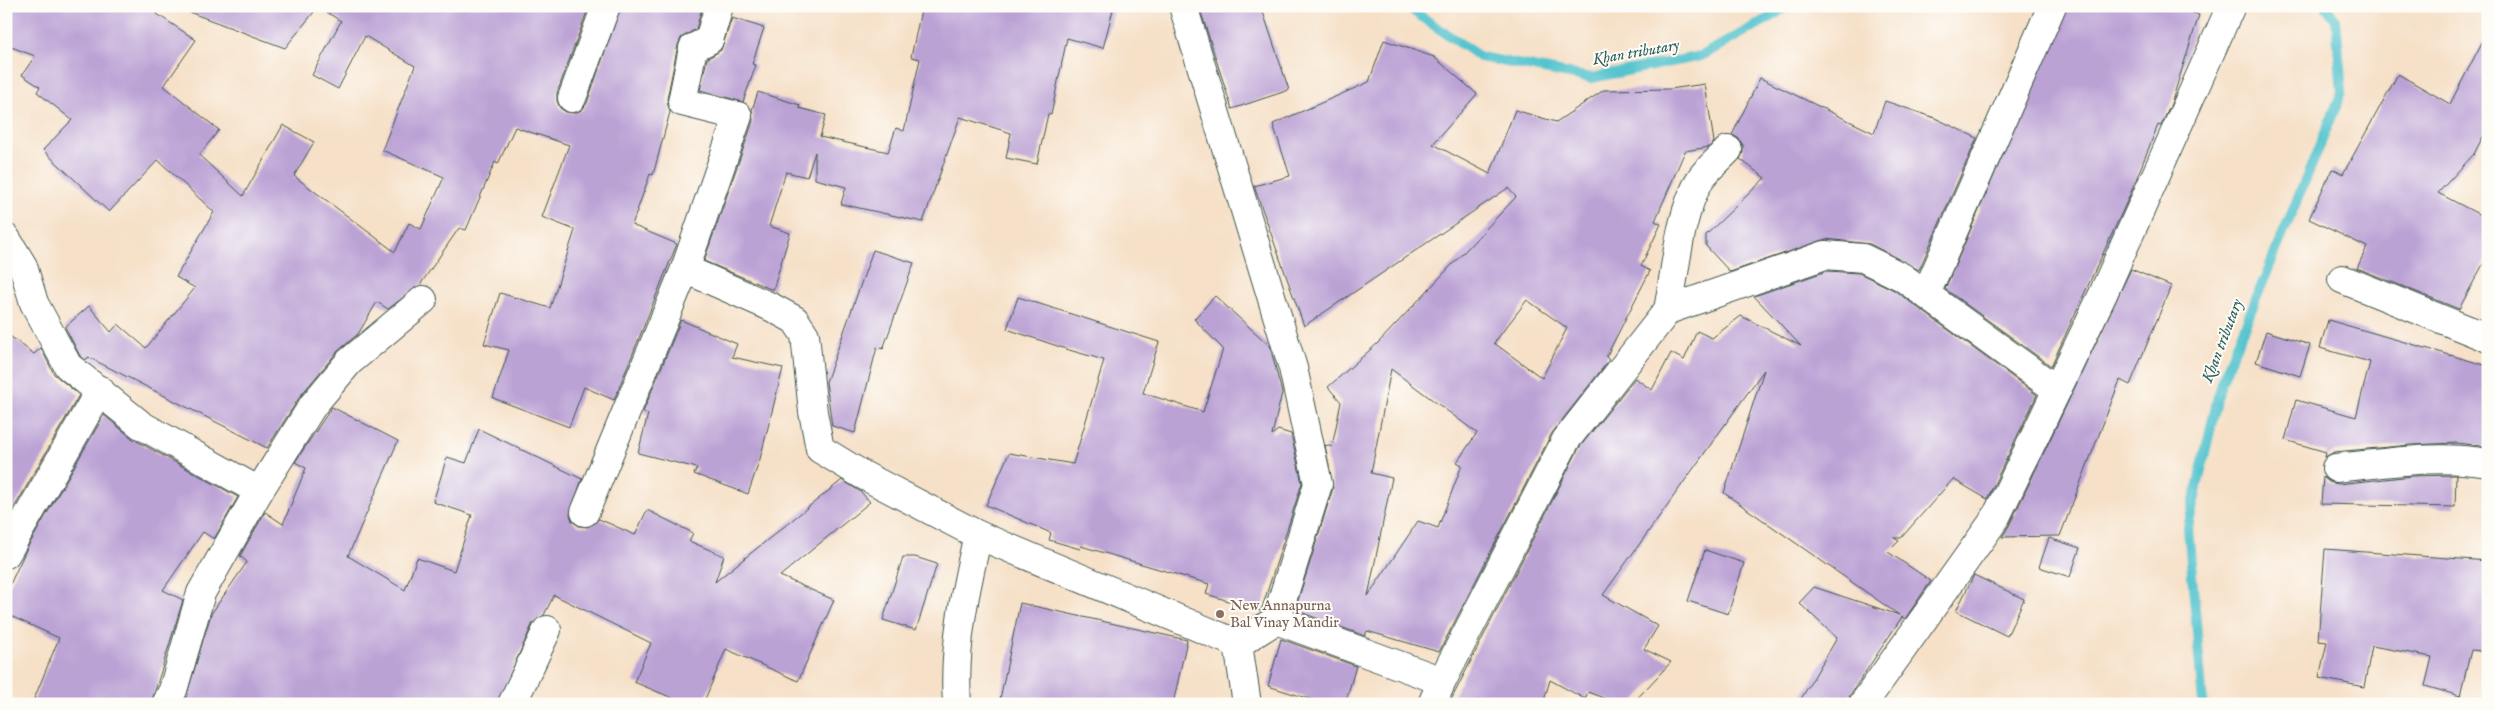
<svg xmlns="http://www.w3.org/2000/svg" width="2494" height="710" font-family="'IM FELL English',serif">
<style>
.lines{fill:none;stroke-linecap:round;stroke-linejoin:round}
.stream{stroke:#57c4cf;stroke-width:10}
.building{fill:#bba2d5;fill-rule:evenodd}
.street-casing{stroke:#3f554a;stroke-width:30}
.street{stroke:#fff;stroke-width:28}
.education-dot{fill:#8d6e63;stroke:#fdfcf7;stroke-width:2}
.labels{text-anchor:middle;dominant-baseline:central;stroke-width:4;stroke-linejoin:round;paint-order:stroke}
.education-label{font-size:15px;fill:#785e54;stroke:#fdfcf7;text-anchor:start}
.water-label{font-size:16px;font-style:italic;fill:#2d5f5b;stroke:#fdfcf7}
</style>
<rect width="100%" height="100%" fill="#fdfcf7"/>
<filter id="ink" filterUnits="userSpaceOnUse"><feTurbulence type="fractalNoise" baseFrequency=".02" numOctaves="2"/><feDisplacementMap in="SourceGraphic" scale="10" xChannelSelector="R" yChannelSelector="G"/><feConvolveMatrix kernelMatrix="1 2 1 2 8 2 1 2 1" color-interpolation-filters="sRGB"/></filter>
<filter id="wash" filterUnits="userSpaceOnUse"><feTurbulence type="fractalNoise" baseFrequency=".0096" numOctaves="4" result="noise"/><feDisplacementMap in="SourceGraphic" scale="20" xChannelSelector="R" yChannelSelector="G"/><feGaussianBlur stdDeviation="1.12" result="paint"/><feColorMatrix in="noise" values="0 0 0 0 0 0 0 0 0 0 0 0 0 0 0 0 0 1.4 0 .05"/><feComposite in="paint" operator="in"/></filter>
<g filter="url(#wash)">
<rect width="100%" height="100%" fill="#f6e0c7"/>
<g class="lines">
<g class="stream">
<path d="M1406,6L1480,57L1591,78L1701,56L1773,16L1786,6"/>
<path d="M2203,704L2188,527L2221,383L2342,92L2336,20L2326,6"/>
</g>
</g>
<g id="blocks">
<g class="building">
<path d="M6,6H145L196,40L164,86L219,130L199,155L243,196L283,125L314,142L294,176L395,252L409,223L421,229L444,177L382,150L415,66L365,36L338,89L312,75L341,21L318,7L285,48L181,9V6H589L557,93V101L560,108L566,112L574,113L582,110L587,103L621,6L702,8L696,29L681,38L678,45L667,99L670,112L653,175L650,174L632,225L677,244L614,400L584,387L569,427L493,398L509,350L484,344L500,293L550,308L575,230L542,217L569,145L515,127L498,164L495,162L466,230L459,228L420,285L388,309L377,302L358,334L337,352L301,395L267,448L88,357L86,360L80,356L65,327L89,306L111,332L118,324L146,348L195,288L176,277L214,212L158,160L109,212L43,150L72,120L37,92L40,87L22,75L35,56L6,45Z"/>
<path d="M922,6H1114L1103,48L1067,38L1051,115L1048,114L1037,164L1006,158L1011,133L960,117L923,222L841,204L846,187L815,179V152L807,177L786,172L769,226L790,233L773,290L704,261L753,121L752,110L758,92L800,105L799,108L826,115L820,137L888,152L896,128L904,131L920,59L911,57Z"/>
<path d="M1199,6H1261L1289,90L1232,109Z"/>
<path d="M2067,6H2173L2199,15L2171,104L2161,126L2158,125L2129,197L2051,366L1945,289Z"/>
<path d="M732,18L764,28L752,64L756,65L743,102L700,90L707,59L721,50Z"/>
<path d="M2488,31V127L2474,154L2438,193L2488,219V255L2459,309L2357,268L2367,247L2309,219L2332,169L2343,174L2398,74L2450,104Z"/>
<path d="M1384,40L1434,57L1477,94L1433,144L1490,174L1515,110L1556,122L1604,90L1670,89L1705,84L1714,142L1709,147L1685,151L1655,221L1661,224L1641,266L1650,271L1606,357L1609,360L1552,433L1439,652L1367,631L1365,636L1295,610L1333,488L1325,445L1332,447L1341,402L1328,387L1378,343L1516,197L1508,188L1304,326L1254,186L1290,176L1273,124L1369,82ZM1527,300L1567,328L1542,378L1494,343ZM1391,369L1477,433L1457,462L1462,465L1438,528L1418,521L1368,596L1392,478L1371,473Z"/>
<path d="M1760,78L1874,133L1885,101L1935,118L1977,138L1919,270L1870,244L1826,239L1730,272L1706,246V235L1765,178L1740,159L1743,153V145L1738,138L1732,135Z"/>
<path d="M873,250L914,263L883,349L877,347L855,433L832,426L826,382Z"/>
<path d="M2131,269L2171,286L2130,385L2120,380L2060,536L2002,537L2009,526Z"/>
<path d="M1827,271L1859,273L1894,290L2037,395L1987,499L1953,479L1901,538H1894L1899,541L1888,552L1931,581L1905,619L1902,617L1850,695L1848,704H1798L1837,638L1799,603L1814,587L1899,615L1724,493L1764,370L1603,595L1658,626L1644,649L1671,662L1632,704H1619L1588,692L1585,699L1550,680L1543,704H1449L1579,448L1635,378L1652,390L1671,353L1684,360L1697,331L1712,338L1741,316L1801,346L1754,296Z"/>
<path d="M1215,296L1270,346L1282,393L1272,435L1278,430L1291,434L1302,483L1261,611L1206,594L1209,584L1081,546L1080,549L1049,540L1051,533L986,505L1009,453L1073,464L1104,360L1069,350L1007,329L1018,297L1159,342L1143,393L1203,412L1223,349L1194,319Z"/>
<path d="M681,320L737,344L732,357L783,368L760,459L748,494L694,474L697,468L638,453L648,414L643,412Z"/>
<path d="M2328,320L2488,366V447L2457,443L2411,445L2334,452L2325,457L2326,452L2285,440L2296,400L2356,417L2370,362L2320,348Z"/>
<path d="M2266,331L2310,345L2300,376L2256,362Z"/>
<path d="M6,333L34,354L41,348L54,374L79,395L10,515L6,512Z"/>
<path d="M332,407L398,441L348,556L405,590L417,558L454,571L472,515L433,502L447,457L466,463L479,429L582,479L570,514L572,521L579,526L588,527L599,519L635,535L647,510L693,533L689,541L724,556L715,582L842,480L861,492L870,502L780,576L834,600L798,681L726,649L703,704H687L634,682L651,643L554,595L544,615L533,623L497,704H184L211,614L247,562L240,556L265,512L283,524L306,468L295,462Z"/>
<path d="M104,415L133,439L238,497L214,539L203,532L163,590L183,600L151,704H32L59,638L6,614V593L27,548Z"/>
<path d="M2456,475L2455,507L2321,504L2323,477L2329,482L2338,484L2413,476Z"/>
<path d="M2049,538L2080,548L2070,577L2039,567Z"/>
<path d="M2325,549L2488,561V652L2471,650L2460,696L2425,686L2432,657L2372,646L2364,687L2319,678L2327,642L2318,641Z"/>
<path d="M1705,550L1744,563L1728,614L1688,601Z"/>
<path d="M903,557H915L937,564L916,630L883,620Z"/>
<path d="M1974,575L2024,599L2007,636L1956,611Z"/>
<path d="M1020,603L1187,640L1173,704H999Z"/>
<path d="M1281,639L1356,666L1345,704H1326L1268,686Z"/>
</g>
</g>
</g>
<g filter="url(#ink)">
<use href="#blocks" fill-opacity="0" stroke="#3f554a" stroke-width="1"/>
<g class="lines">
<defs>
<g id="street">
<path d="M1183,6L1293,368L1318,484L1276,620L1238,644"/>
<path d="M572,98L606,6"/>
<path d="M6,238L23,266L34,303L68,366L141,425L259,491L201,593L173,690L166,704"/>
<path d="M685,269L771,307L795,320L805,335L813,412L820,449L861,474L978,535L1238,644L1247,704"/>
<path d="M2342,279L2488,338"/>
<path d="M1926,294L2052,6"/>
<path d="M1668,310C1676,268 1679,214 1701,178C1708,168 1720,159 1728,150"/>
<path d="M2336,468C2387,463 2437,454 2488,463"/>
<path d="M259,491L313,405L349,362L423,300"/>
<path d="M585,512L685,269L738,116L682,102L693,48L709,40L719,6"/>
<path d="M6,554L100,390"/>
<path d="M1276,620L1442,681L1566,440L1668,310L1825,255L1863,258L1902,277L2057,390"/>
<path d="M512,704L547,630"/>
<path d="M957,704C953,646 965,591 978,535"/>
<path d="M1432,704L1442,681"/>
<path d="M1863,704L1995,519L2103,294L2231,6"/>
</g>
</defs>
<use href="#street" class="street-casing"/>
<use href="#street" class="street"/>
</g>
</g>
<circle class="education-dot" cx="1220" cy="614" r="5"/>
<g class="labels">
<g class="education-label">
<text x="1230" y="605">New Annapurna<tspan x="1230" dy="17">Bal Vinay Mandir</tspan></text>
</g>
<g class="water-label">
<text transform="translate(1636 53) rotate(-10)">Khan tributary</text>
<text transform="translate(2223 341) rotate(-69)">Khan tributary</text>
</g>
</g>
<rect width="2494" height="710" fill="none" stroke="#fdfcf7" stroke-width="25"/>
</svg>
